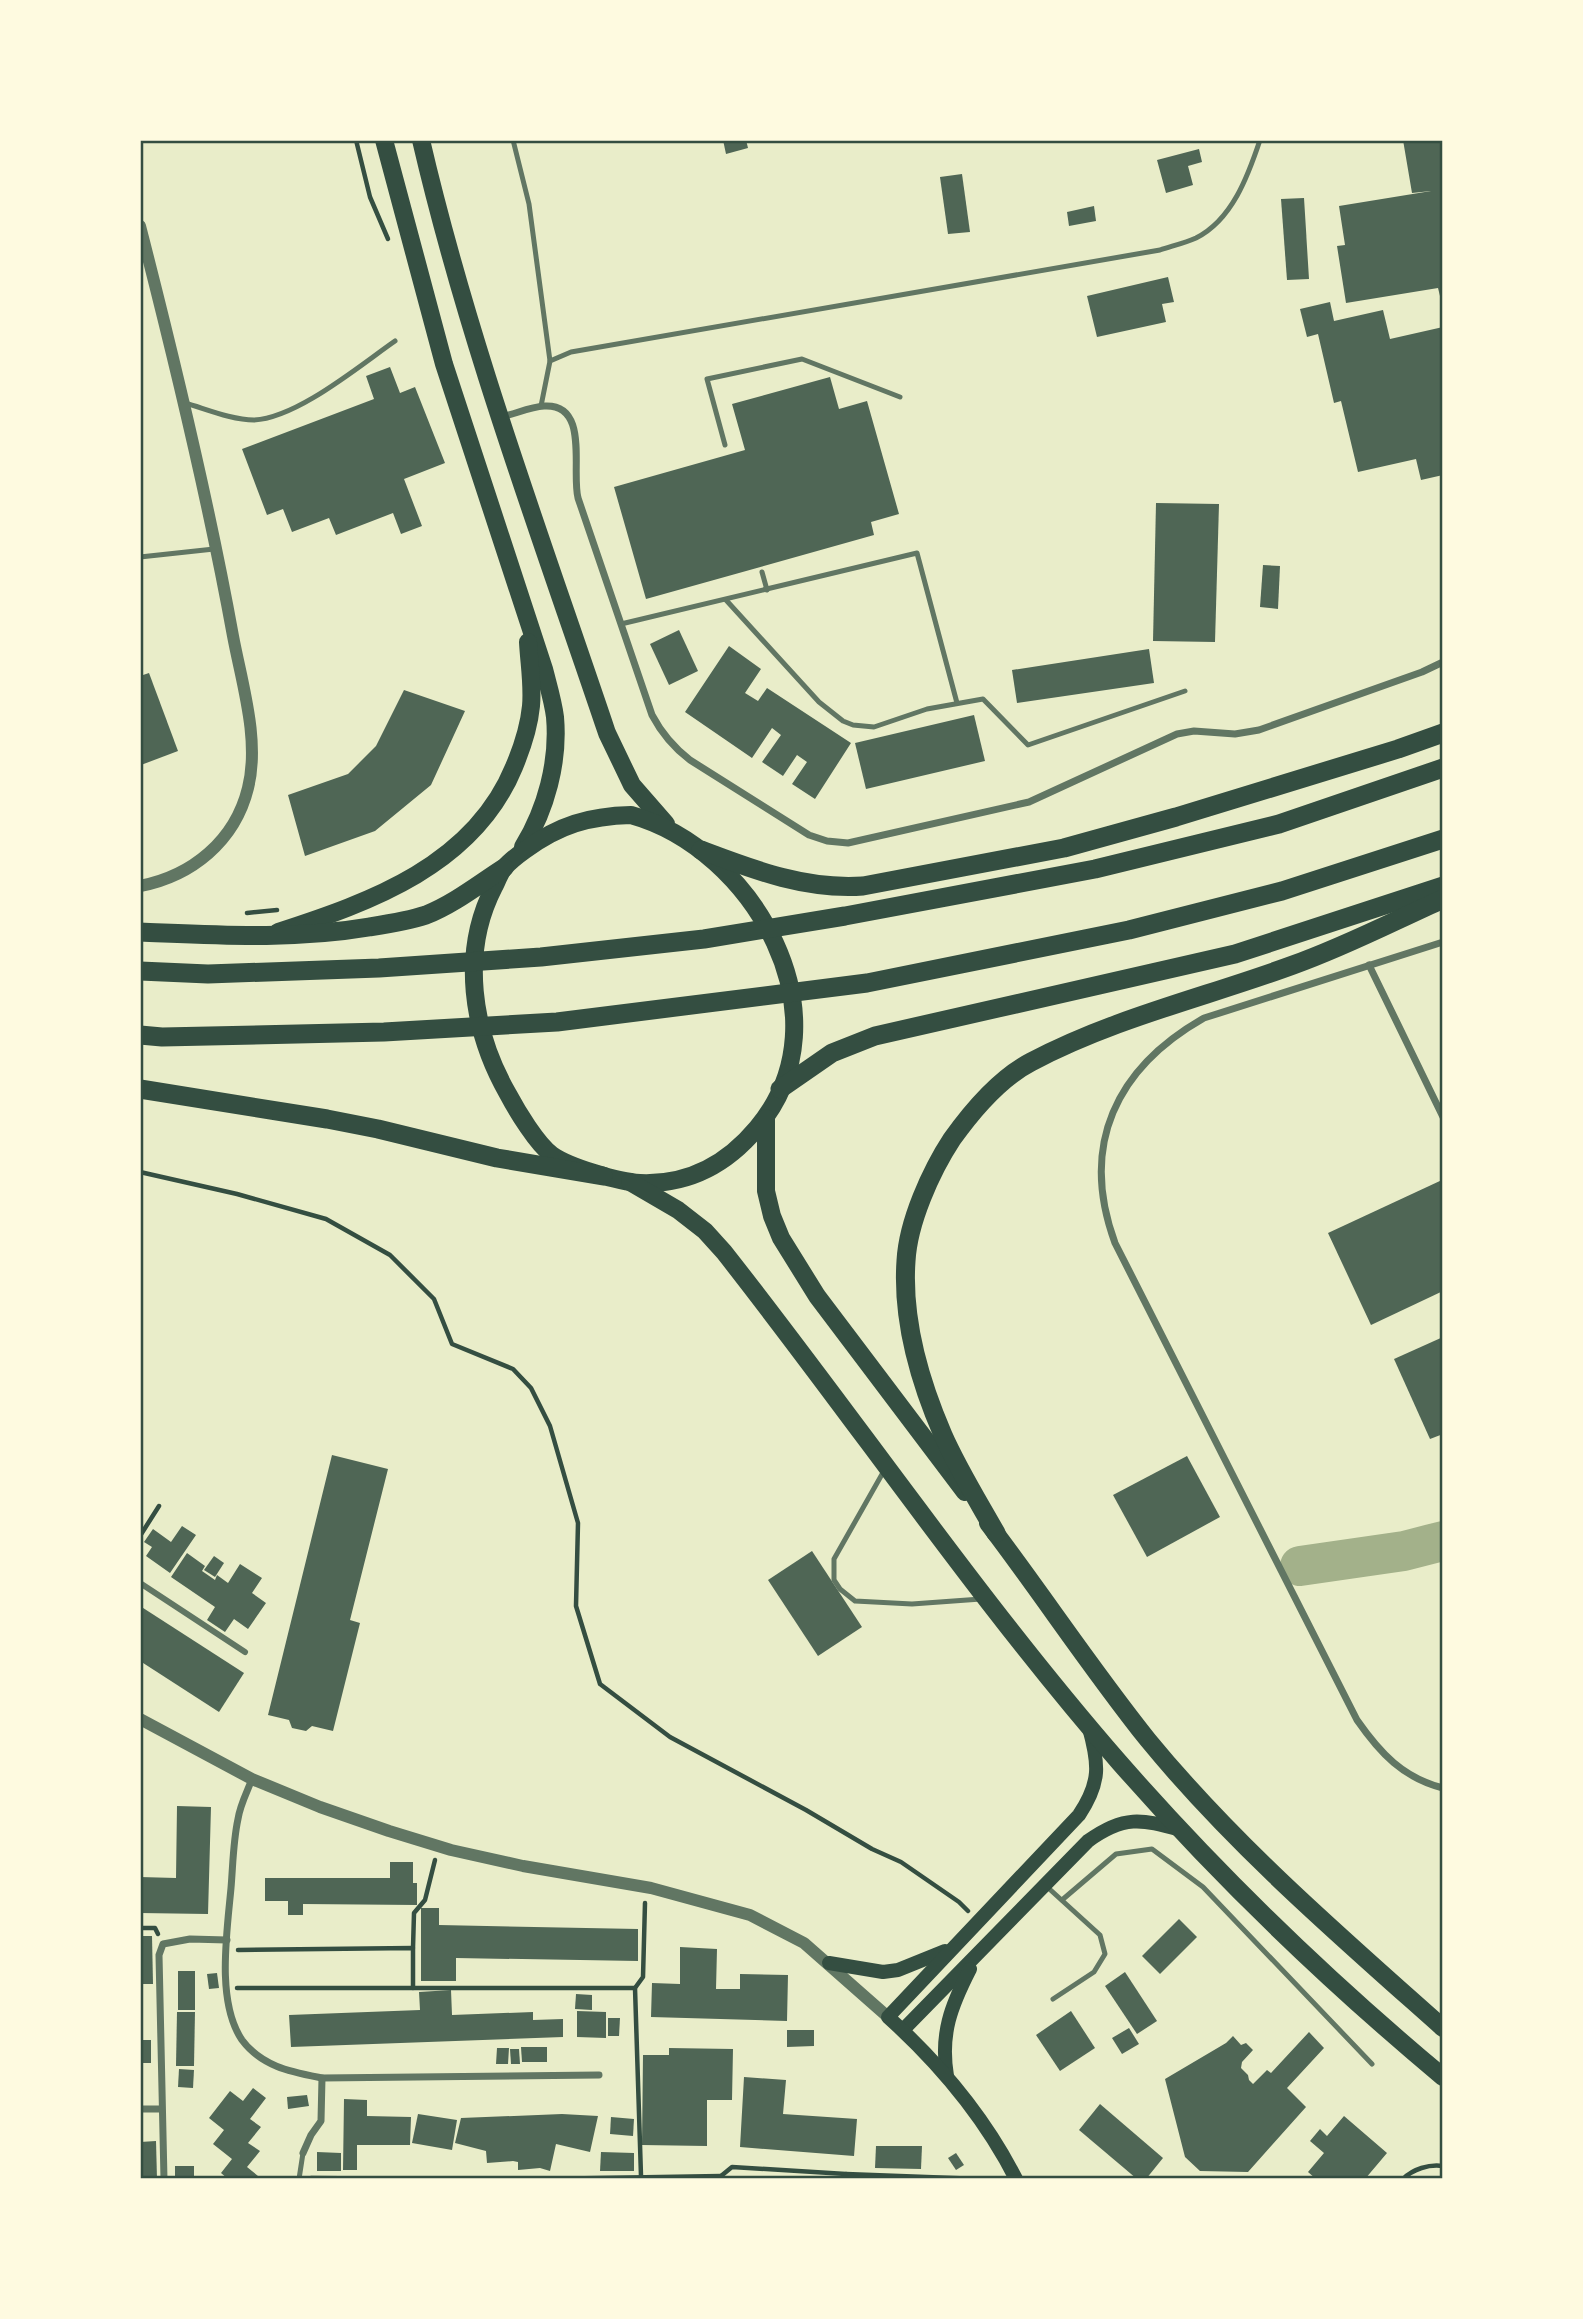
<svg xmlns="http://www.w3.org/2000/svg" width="1583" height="2319" font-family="'Source Sans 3',sans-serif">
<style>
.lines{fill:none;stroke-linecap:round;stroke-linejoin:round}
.river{stroke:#a3b18a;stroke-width:40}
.building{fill:#4f6655}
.path{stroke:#344e41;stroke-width:4.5}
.service{stroke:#617663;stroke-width:5}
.pedestrian{stroke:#617663;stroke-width:6}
.minor{stroke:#617663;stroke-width:7}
.tertiary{stroke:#617663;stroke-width:12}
.secondary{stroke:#344e41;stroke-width:14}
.primary{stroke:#344e41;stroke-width:18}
.trunk{stroke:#344e41;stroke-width:19}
.neatline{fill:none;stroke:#344e41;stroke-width:2.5}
</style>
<rect width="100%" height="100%" fill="#e9edc9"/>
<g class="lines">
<path class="river" d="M1300,1566L1404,1551L1443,1541"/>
</g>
<g class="building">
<path d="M723,140H746L748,148L726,154Z"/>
<path d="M1403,140H1442L1443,308L1438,288L1346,303L1337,246L1345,245L1339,206L1431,191L1412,193Z"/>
<path d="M1199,149L1202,162L1188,166L1193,185L1166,193L1157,160Z"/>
<path d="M962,174L970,232L948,234L940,177Z"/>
<path d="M1304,198L1309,279L1287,280L1281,199Z"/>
<path d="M1094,206L1096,221L1069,226L1067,212Z"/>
<path d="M1168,277L1174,302L1162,304L1166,322L1097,337L1087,296Z"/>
<path d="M1330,302L1334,321L1383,310L1390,339L1443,327V475L1421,480L1416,459L1358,472L1341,401L1334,403L1318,334L1307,337L1300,309Z"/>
<path d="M390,367L400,393L415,387L445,463L404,479L422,526L401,534L393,513L336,535L329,518L292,532L283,509L267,515L242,449L374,399L366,376Z"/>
<path d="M830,377L839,409L867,401L899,514L871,522L874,535L646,599L614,487L745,450L732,404Z"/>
<path d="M1156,503L1219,504L1215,642L1153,641Z"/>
<path d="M1263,565L1280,566L1278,609L1260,607Z"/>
<path d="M679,630L698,671L669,685L650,644Z"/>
<path d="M729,646L761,669L745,693L758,701L767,688L851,743L815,799L792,784L807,762L797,755L783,776L762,762L781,735L772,728L752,758L685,712Z"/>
<path d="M1149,649L1154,683L1017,703L1012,670Z"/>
<path d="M149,673L178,751L141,765L140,676Z"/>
<path d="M404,690L465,711L431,785L375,831L305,856L288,795L348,774L376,746Z"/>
<path d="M974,715L985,761L866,789L855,743Z"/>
<path d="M1442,1180L1443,1291L1371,1325L1328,1233Z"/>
<path d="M1443,1337V1434L1430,1439L1394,1359Z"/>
<path d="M332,1455L388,1469L350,1620L360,1623L333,1731L312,1726L306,1731L292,1728L289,1720L268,1715Z"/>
<path d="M1187,1456L1220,1517L1147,1557L1113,1495Z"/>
<path d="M182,1526L196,1535L170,1573L146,1556L152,1547L144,1542L153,1529L171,1542Z"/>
<path d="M812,1551L862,1627L818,1656L768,1580Z"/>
<path d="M187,1553L205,1566L202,1571L215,1580L217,1575L228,1583L240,1564L262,1578L252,1593L266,1603L248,1629L234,1619L225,1632L207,1620L215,1607L171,1577Z"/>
<path d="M214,1556L224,1563L215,1577L204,1570Z"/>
<path d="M140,1606L244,1673L219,1712L140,1661Z"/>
<path d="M177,1806L211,1807L208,1914L140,1913V1877L176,1878Z"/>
<path d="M390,1862H413V1883H417V1905L303,1904V1915H288V1901H265V1878H390Z"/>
<path d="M421,1908H439V1925L638,1929V1961L456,1958V1981H421Z"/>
<path d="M1179,1919L1197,1937L1160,1974L1142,1956Z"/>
<path d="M140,1936H152L153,1984H140Z"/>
<path d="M680,1947L717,1949L716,1989H740V1974L788,1975L787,2021L651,2017L652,1983L680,1984Z"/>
<rect x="178" y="1971" width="17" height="39"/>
<path d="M1125,1972L1157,2021L1137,2034L1105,1986Z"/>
<path d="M217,1973L219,1988L209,1989L207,1974Z"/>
<path d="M451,1990L452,2015L533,2012V2020L563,2019V2037L291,2047L289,2015L420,2010L419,1992Z"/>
<path d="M576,1994L592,1995V2010L575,2009Z"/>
<path d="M577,2011L606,2012V2038L577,2037Z"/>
<path d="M1071,2011L1095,2048L1060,2071L1036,2035Z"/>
<path d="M177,2012H195L194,2066H176Z"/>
<path d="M608,2018H620L619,2036H608Z"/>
<path d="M1129,2028L1139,2044L1122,2054L1112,2038Z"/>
<path d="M787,2030H814V2046L787,2047Z"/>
<path d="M1309,2032L1324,2048L1287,2088L1306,2107L1248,2172L1200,2171L1185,2157L1165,2079L1226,2043L1233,2036L1241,2045L1246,2043L1253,2050L1242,2062L1241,2068L1248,2075L1249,2080L1253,2084L1267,2070L1271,2073Z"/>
<rect x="140" y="2040" width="11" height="23"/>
<path d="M521,2047H547V2062H522Z"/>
<path d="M497,2048H509L508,2064H496Z"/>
<path d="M669,2048L733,2049L732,2100H707V2146L642,2145L643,2055H669Z"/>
<path d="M510,2049H519L520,2064H511Z"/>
<path d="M179,2069L194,2070L193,2088L178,2087Z"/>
<path d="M744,2077L786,2080L783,2114L857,2119L854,2156L740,2147Z"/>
<path d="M253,2088L266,2098L250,2119L261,2127L248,2143L260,2151L247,2167L258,2176L256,2179H228L221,2173L232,2159L213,2144L224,2130L209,2118L230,2091L243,2101Z"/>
<path d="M307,2095L309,2106L288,2109L287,2097Z"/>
<path d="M344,2099L367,2100V2116L411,2117L410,2145H357V2170H343Z"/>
<path d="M1100,2104L1163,2158L1146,2179H1137L1079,2130Z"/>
<path d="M418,2114L457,2120L452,2150L412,2143Z"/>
<path d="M562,2114L598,2116L590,2152L556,2144L550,2171L540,2168L518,2170V2162L513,2161L487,2163L486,2151L455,2143L461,2118Z"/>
<path d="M1344,2116L1387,2153L1365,2179H1316L1308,2172L1324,2153L1310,2141L1320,2129L1327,2136Z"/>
<path d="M611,2117L634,2119L633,2136L610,2134Z"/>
<path d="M156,2141L157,2179H140V2142Z"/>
<path d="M876,2146H922L921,2169L875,2168Z"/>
<path d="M317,2152L341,2153V2171H317Z"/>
<path d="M601,2152L634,2153V2171H600Z"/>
<path d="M956,2153L964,2165L956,2170L948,2158Z"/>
<rect x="175" y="2166" width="19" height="13"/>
</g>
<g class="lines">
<g class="path">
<path d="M356,140L370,197L388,239"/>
<path d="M247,913L277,910"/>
<path d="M140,1172L237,1194L326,1219L390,1255L434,1299L452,1344L513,1369L531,1388L550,1426L578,1523L576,1606L600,1684L670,1737L806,1810L872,1849L901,1862L959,1902L968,1911"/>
<path d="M140,1536L159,1506"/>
<path d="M140,1928H155L158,1934"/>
<path d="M413,1948L414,1913L425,1900L435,1860"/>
<path d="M238,1950L413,1948V1988"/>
<path d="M237,1988H635"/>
<path d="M641,2176L635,1988L643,1977L645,1903"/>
<path d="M721,2176L732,2167L846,2174"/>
<path d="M311,2178L428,2179"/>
<path d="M539,2179L721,2176L723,2179"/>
<path d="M846,2179V2174L980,2179"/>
<path d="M1403,2179C1413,2169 1429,2164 1443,2166"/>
</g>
<g class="service">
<path d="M513,140L529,204L550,361"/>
<path d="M185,403C206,409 232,420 254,420C297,418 359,366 395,341"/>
<path d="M541,406L550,361L571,352L1160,250C1172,246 1185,243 1196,238C1232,220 1248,176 1260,140"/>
<path d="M725,445L707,379L802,359L900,397"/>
<path d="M140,557L214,549"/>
<path d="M762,572L767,590"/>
<path d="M726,600L819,702L843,721L853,725L874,727L927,709L983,699L1028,745L1185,691"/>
<path d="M621,624L917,553L957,703"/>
<path d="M885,1469L834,1559V1580L840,1589L855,1601L912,1604L981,1599"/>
<path d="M1045,1885L1100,1935L1105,1954L1094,1972L1053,1999"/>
<path d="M1062,1900L1116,1854L1152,1849L1203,1887L1372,2064"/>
<path d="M299,2179L303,2153"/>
</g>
<path class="pedestrian" d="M140,1583L245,1652"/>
<g class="minor">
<path d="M501,417C515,414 530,407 544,406C590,403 571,470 578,498L652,715C662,734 673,747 690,760L809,835L827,841L848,843L1029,802L1177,734L1194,731L1235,734L1259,730L1422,672L1443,662"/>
<path d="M1443,942L1204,1018C1116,1068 1079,1145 1115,1243L1357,1720C1380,1753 1403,1778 1443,1788"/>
<path d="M1369,965L1443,1117"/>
<path d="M252,1779C247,1792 240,1805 238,1819C233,1842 233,1865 231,1888C227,1932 216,2002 242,2040C262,2067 292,2072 322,2078L599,2075"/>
<path d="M140,2109H161"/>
<path d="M303,2153L311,2135L321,2121L322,2078"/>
<path d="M164,2179L159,1955L163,1944L190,1939L227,1940"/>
</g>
<g class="tertiary">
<path d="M140,226C175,362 208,498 233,636C242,684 260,740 248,788C235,841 192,876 140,886"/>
<path d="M140,1719L252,1779L320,1807L389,1831L451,1850L523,1866L651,1888L750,1915L804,1943L888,2017"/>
</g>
<g class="secondary">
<path d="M829,1963L883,1972L898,1970L945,1951"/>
<path d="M903,2030L1088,1841C1124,1815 1141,1819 1181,1830"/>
<path d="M947,2076C940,2034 951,2006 970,1969"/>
<path d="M1016,2179C984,2116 940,2064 888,2017L1079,1815C1101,1782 1099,1764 1089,1728"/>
</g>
<g class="primary">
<path d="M384,140L444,364L544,669C548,685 553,701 555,717C559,762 546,809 523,847"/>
<path d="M421,140C468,342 541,537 607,733L632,785L666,824"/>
<path d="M631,815C754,849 850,1018 757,1128C727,1164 688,1185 640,1183C619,1182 569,1167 552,1155C537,1144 517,1111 508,1094C472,1031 460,953 494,887C497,881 500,873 504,868C510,861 518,855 525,850C559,825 589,816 631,815Z"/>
<path d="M278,932C371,902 474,865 514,767C522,748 529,727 531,706C533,685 529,662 528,642"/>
<path d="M766,1118V1191L772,1216L781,1238L817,1296L965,1492"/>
<path d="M630,1182L678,1210L705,1231L724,1252C857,1421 978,1600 1119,1762C1218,1875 1328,1981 1443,2077"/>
<path d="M988,1523C1042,1594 1092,1670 1148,1740C1235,1846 1341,1937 1443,2028"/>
</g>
<g class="trunk">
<path d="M701,850C754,870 805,890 863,886L1064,848L1176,817L1398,749L1443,733"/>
<path d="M140,932C217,935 293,940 369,927C388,924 408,921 426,915C454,904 479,884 504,868"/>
<path d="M140,971L208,974L379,968L541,957L704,939L845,916L1095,869L1279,824L1443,768"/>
<path d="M140,1035L162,1037L384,1032L557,1022L867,983L1129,930L1282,891L1443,839"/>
<path d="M140,1089L327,1119L378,1129L497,1158L603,1176"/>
<path d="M780,1089L832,1053L875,1036L1235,954L1443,886"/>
<path d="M996,1533C978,1501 958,1469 943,1435C920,1382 902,1319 906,1261C908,1222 931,1171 952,1139C972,1111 1000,1078 1031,1062C1114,1018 1206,997 1293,965C1344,947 1394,921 1443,899"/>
</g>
</g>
<rect width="1583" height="2319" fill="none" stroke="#fefae0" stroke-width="284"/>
<rect x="142" y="142" width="1299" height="2035" class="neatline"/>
</svg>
